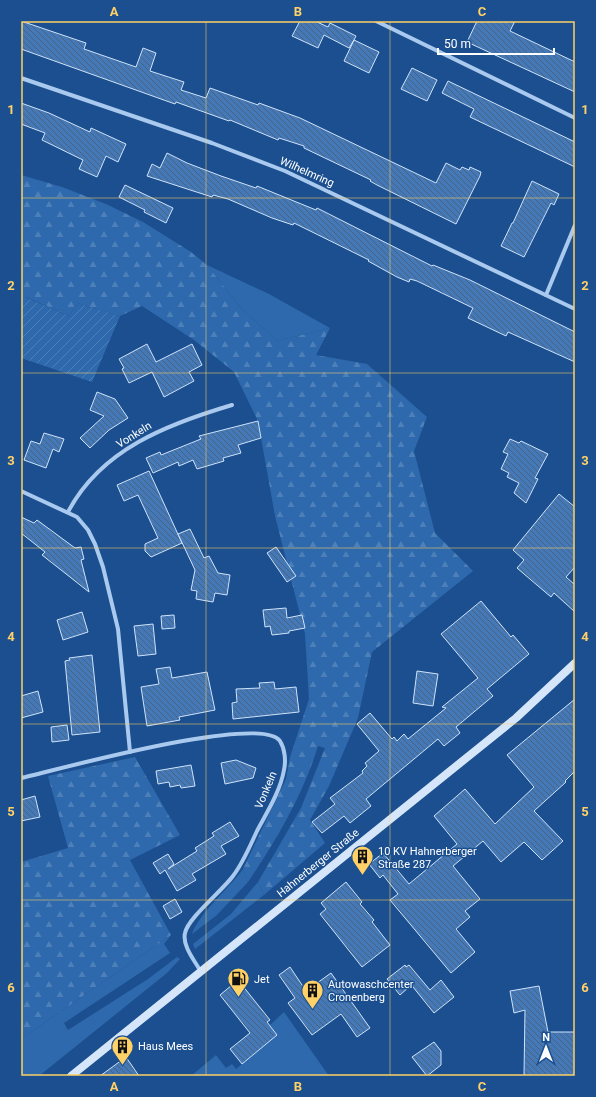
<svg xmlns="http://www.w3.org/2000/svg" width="596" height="1097" font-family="Roboto,sans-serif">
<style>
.grass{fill:#2e69ad}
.forest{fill:url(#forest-firs)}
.garden{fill:url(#garden-furrows)}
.building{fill:url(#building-back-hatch);stroke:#cfe3fa}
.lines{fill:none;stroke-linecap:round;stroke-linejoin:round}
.minor{stroke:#a9c9ee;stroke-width:4}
.secondary{stroke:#d6e6fa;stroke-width:8}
.grid{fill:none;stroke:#ffd166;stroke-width:1;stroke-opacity:0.55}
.labels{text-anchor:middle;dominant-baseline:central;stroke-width:3;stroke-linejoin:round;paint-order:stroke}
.street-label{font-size:11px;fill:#fff;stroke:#1b4f8f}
.poi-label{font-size:11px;fill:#fff;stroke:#1b4f8f;text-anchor:start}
.neatline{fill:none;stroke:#ffd166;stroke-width:1.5}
.grid-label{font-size:13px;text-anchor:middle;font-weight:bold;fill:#ffd166}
</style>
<defs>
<pattern id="forest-firs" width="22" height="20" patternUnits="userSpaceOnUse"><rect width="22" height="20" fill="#2e69ad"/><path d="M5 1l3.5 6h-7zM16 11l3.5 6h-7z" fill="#4d80b9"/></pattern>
<pattern id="garden-furrows" width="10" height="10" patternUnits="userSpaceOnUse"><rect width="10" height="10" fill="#2e69ad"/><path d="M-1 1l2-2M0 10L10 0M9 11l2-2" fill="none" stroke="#4d80b9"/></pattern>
<pattern id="building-back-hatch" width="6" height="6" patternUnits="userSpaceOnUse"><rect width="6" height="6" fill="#4478b7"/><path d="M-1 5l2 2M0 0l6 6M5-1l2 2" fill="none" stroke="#486282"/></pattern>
</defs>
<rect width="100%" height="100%" fill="#1b4f8f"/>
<g class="grass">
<path d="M207,265L269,294L330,328L277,341L240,307Z"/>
<path d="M243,869L248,882L217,915L192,934C198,915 229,888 243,869Z"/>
<path d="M258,882L264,895L195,949L193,944L231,914Z"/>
<path d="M171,935L164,944L170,953L64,1023L68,1030L148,979L177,957L180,959L167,973L39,1076H21V1039Z"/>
<path d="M284,1012L329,1076H191L216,1055L226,1068L232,1064L236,1069L277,1035L270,1025Z"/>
</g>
<g class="forest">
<path d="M21,175L62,187L106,204L143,222L191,252L207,265L240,307L277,341L330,328L316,355L367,364L427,417L414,451L435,533L473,571L372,652L358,718L329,786L310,820L325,843L264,895L258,882L301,808L325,748L318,746C303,795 277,839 248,882L243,869L286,779L290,757L309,699L305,634L275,516L258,421L234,372L194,340L142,306L120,316L77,303L69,316L26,297L21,309Z"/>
<path d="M135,757L180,835L130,860L171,935L21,1039V862L68,848L48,776Z"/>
</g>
<path class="garden" d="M25,297L69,316L77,303L120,316L92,382L21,358V309Z"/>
<g class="building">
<path d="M21,21L86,43L84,49L136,67L143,48L156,53L150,71L184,82L181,90L206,98L210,88L258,105L259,103L300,118L436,183L446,163L460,170L462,167L469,170L470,167L481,172L480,176L456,224L377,185L370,181L371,180L304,148V146L279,138L278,140L230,120L229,121L176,102L175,104L21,49Z"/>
<path d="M300,21H315L328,27L330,23L356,36L354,40L379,52L369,73L344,61L354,40L349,48L324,35L318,48L292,36Z"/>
<path d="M477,21H515L510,31L575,62V92L467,42Z"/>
<path d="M412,68L437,80L427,101L401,89Z"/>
<path d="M448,81L575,142V167L470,117L474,109L442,93Z"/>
<path d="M21,103L49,113L90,132L91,128L126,144L118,162L106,156L97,177L79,169L83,160L42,140L45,133L21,124Z"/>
<path d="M167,153L187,163L221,176L256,188L257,186L316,210L317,208L432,266L433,265L470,280L575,332V362L508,332L506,336L468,318L473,308L417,281L410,279L409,282L397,277L368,261L369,260L294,223L293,225L272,218L228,199L213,195L212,197L147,176L152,164L160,168Z"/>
<path d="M532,181L559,194L554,205L551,203L524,257L501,246L512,223H513Z"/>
<path d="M125,185L173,208L166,223L144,212L145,210L119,197Z"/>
<path d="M147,344L156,362L192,344L202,365L189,372L194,381L164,397L152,372L129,383L122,369L124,368L119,359Z"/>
<path d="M97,392L115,399L128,418L109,430L90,448L80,438L104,416L90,410Z"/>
<path d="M258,421L261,438L238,445L241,453L223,458L224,461L197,469L193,460L179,466L178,462L153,473L146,458L160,452L161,455L201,439L199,436Z"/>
<path d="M44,433L64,439L59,452L53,449L46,468L24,460L31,441L40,444Z"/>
<path d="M510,439L519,443L521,441L548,454L535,478L538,479L526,503L514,493L519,483L507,477L509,473L501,469L508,454L503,452Z"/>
<path d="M149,471L182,543L151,557L145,551V544L158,538L138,495L124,501L117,485Z"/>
<path d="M559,494L575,507V567L566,577L575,585V612L554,593L551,597L517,568L524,560L513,550Z"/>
<path d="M21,517L34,523L37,520L75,548L81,547L84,559L81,560L89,592L42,555L45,552L21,533Z"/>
<path d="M190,529L204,558L209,556L218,573L230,575L227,595L215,593L213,602L196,599L197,591L191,590L195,570L178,534Z"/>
<path d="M276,547L296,576L287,582L267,553Z"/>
<path d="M481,601L511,637L513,635L529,654L487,689L493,696L456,727L460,733L444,746L438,739L366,799L371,806L350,823L344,816L322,833L312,822L335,804L330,798L363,773L362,771L367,766L365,763L379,751L357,724L370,713L392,739L394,737L397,741L404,734L408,739L446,708L442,707L478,678L441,634Z"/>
<path d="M286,608L287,618L302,615L305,628L289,631V633L272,635L270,626L265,627L263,610Z"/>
<path d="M82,612L88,632L63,640L57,620Z"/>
<path d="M174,615L175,628L162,629L161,616Z"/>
<path d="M153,624L156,654L138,656L134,626Z"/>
<path d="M92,655L100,732L72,735L65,661L70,660L69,658Z"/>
<path d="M170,667L172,678L207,672L215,710L179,717L180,720L147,726L141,687L159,684L156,669Z"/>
<path d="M417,671L438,674L433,706L413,703Z"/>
<path d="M274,682L275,689L296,687L299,712L233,719L232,703L237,702L236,689L260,688L259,683Z"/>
<path d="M38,691L43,712L21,718V696Z"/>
<path d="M575,699V771L565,781L566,782L534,811L563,841L542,860L524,842L501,862L483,841L453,866L480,899L465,911L470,917L456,929L475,952L451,973L390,900L398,894L383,875L380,878L369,864L383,853L409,884L457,844L434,816L465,789L495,824L534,787L507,755Z"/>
<path d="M67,725L69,740L52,742L51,727Z"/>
<path d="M236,760L256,768L253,778L225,784L221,763Z"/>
<path d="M191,765L195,786L181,788L180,785L170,787L169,782L158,784L156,771Z"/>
<path d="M35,796L40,817L21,821V800Z"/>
<path d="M230,822L239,836L221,846L226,854L192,874L196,880L177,891L165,870L160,874L153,863L168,854L174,864L168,869L197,851L195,848L214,836L212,833Z"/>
<path d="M346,882L362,902L360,904L374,920L372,922L390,945L362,967L320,914L326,909L321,903Z"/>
<path d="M175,899L182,912L170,919L163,906Z"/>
<path d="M405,965L406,967L409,965L430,990L441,980L454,997L434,1013L413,987L412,988L410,986L400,995L387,979Z"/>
<path d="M290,967L306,991L331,973L370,1028L357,1037L341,1014L312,1035L288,1003L295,998L279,975Z"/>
<path d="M238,980L270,1020L267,1022L277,1035L242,1064L230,1049L250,1033L220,995Z"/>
<path d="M539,986L548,1032H575V1076H524L525,1010L514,1013L510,991Z"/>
<path d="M434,1042L441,1051V1065L427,1076L412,1057Z"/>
<path d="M126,1057L139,1076H100Z"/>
</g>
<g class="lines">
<g class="minor">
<path d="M376,21L575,118"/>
<path d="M21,78L212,143L285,171L575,309"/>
<path d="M546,295L575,225"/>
<path d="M21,491L77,517L88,530L95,544L103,567L118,629L130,752"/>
<path d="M68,512C101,449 168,424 232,405"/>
<path d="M21,778C57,770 261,713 280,741C285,749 286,761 284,770C280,792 267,812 257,831C250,846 243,863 233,876C222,891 188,918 185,933C182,946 195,961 201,972"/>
</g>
<path class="secondary" d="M71,1076L516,718L575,663"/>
</g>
<path class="grid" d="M206,21V1076M390,21V1076M21,198H575M21,373H575M21,548H575M21,724H575M21,900H575"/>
<defs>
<symbol id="building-pin" viewBox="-11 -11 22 30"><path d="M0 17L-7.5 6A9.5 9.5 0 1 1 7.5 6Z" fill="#ffd166" stroke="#1b4f8f"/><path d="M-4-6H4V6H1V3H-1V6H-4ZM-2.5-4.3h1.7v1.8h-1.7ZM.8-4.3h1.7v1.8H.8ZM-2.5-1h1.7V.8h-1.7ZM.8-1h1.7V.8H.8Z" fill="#111"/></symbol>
<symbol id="fuel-pin" viewBox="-11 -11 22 30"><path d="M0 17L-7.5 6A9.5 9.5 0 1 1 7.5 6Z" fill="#ffd166" stroke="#1b4f8f"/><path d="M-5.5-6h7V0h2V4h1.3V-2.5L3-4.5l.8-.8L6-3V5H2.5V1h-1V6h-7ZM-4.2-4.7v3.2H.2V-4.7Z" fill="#111"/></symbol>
</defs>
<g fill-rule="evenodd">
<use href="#building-pin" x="350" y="844" width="25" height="34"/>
<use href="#fuel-pin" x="226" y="966" width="25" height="34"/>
<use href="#building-pin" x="300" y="978" width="25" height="34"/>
<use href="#building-pin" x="110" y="1034" width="25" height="34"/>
</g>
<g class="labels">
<g class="street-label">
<text transform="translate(307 172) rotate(24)">Wilhelmring</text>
<text transform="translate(134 435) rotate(-32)">Vonkeln</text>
<text transform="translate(266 790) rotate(-67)">Vonkeln</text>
<text transform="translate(318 863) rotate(-39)">Hahnerberger Straße</text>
</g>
<g class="poi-label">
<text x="378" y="851">10 KV Hahnerberger<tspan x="378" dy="13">Straße 287</tspan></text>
<text x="254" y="979">Jet</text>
<text x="328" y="984">Autowaschcenter<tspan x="328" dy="13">Cronenberg</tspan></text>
<text x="138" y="1046">Haus Mees</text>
</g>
</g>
<rect width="596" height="1097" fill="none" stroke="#1b4f8f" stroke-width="44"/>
<g transform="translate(546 1047)" stroke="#1b4f8f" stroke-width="3" paint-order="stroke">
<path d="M0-3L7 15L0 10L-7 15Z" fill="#ffffff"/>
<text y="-6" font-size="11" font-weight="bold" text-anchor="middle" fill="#ffffff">N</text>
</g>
<path d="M438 48v6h116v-6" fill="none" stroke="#ffffff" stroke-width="2"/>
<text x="444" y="48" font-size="12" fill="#ffffff" stroke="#1b4f8f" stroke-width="3" paint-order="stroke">50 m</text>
<rect x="22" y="22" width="552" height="1053" class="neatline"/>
<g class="grid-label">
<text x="114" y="16">A</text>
<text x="298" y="16">B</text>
<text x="482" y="16">C</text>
<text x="11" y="114">1</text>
<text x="585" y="114">1</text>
<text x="11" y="290">2</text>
<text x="585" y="290">2</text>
<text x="11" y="465">3</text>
<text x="585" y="465">3</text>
<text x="11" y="641">4</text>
<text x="585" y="641">4</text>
<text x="11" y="816">5</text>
<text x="585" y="816">5</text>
<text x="11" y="992">6</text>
<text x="585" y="992">6</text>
<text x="114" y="1091">A</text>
<text x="298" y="1091">B</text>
<text x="482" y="1091">C</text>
</g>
</svg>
